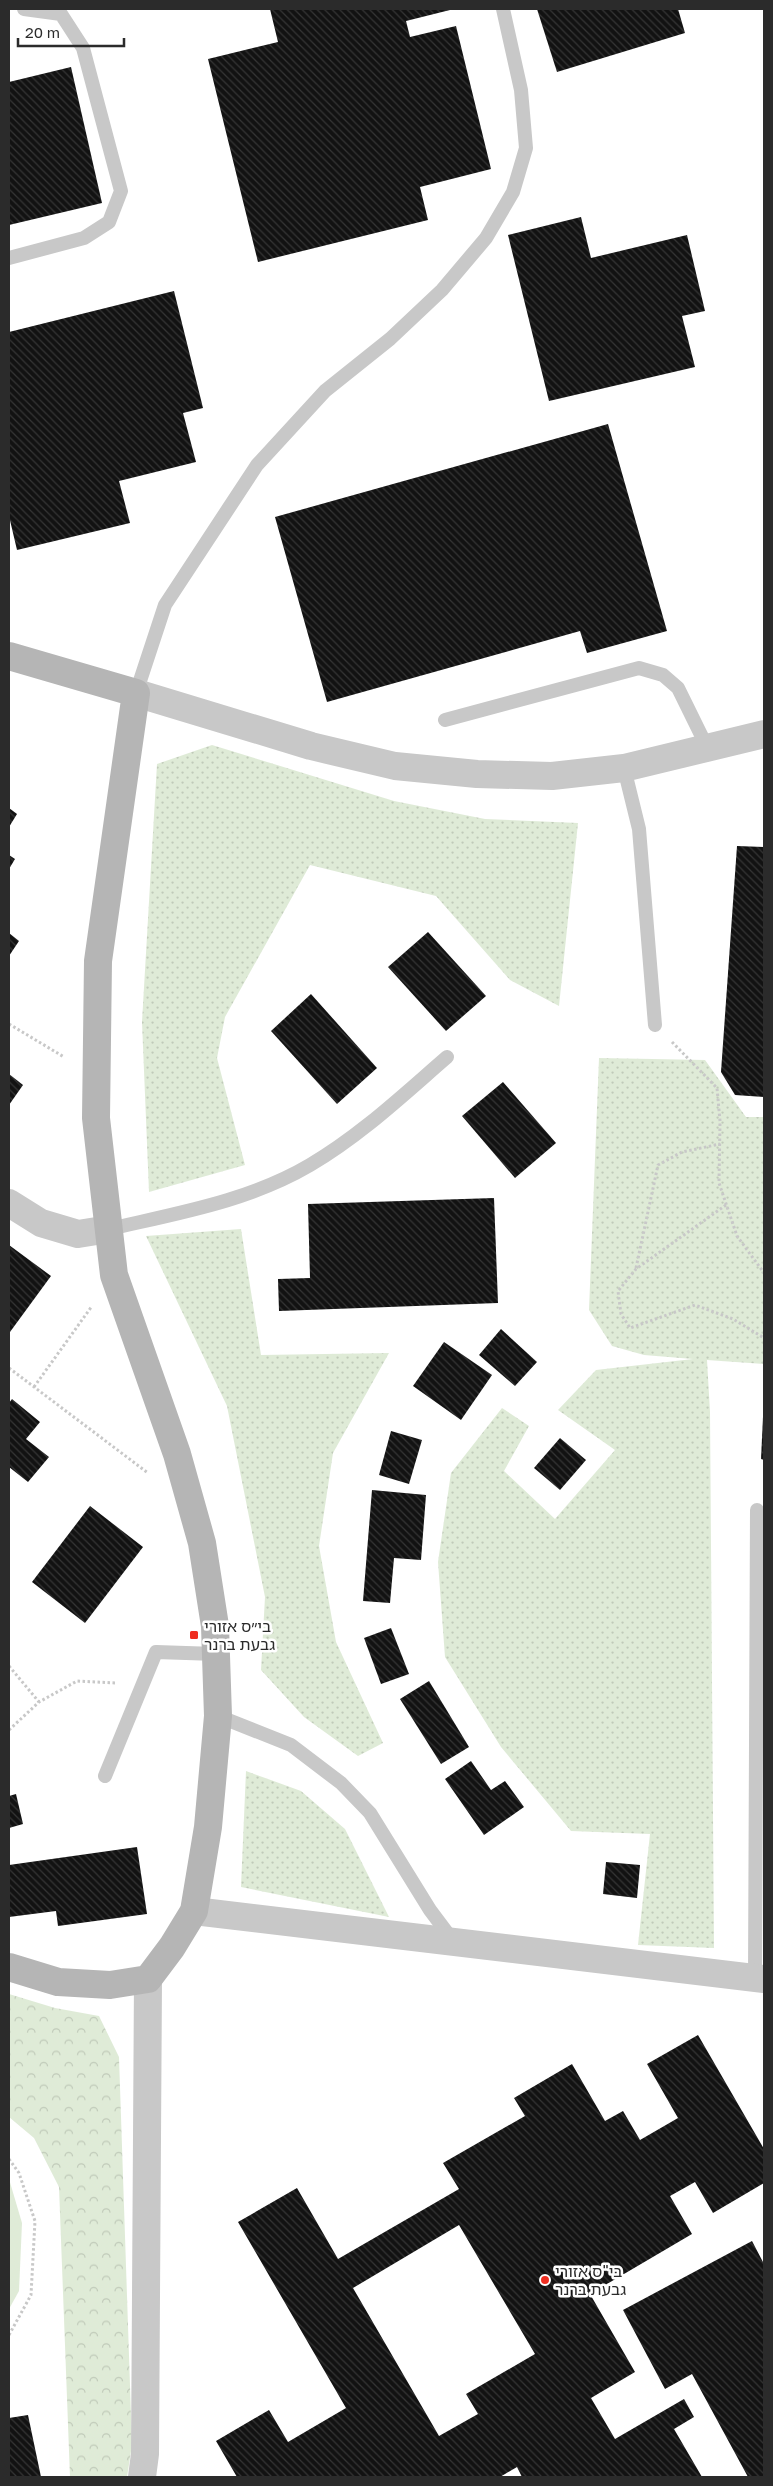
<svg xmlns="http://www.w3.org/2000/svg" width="773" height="2486" font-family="'Golos Text','Noto Sans Hebrew',sans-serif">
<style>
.grass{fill:url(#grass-dots)}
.forest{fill:url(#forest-crowns)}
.garden{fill:#dfebd7}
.building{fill:url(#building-back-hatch);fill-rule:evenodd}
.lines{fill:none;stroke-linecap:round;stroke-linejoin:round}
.path{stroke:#c8c8c8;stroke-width:3;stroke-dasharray:2.5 2.5;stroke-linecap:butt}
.lane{stroke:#c8c8c8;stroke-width:14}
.street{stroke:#c8c8c8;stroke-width:28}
.secondary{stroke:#b5b5b5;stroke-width:28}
.poi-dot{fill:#ef2e21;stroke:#fff;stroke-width:2}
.labels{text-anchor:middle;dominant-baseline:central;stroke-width:5;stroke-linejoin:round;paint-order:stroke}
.poi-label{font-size:16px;fill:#2b2b2b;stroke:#fff;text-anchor:start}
</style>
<defs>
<pattern id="grass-dots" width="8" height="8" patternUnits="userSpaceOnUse" patternTransform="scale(1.25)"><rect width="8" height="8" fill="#dfebd7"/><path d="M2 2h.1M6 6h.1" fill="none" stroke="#c0cab9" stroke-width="1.8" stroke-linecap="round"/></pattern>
<pattern id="forest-crowns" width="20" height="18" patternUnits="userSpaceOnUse" patternTransform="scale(1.25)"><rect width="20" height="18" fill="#dfebd7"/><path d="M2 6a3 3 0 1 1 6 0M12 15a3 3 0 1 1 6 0" fill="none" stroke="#c0cab9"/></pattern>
<pattern id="building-back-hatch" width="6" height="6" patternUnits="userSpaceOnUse" patternTransform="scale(1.25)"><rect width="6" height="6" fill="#121212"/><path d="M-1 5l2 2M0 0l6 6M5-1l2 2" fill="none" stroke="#353535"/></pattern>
</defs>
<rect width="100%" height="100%" fill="#fff"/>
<g class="grass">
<path d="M212,745L394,801L485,819L578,823L559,1006L510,980L436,896L310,865L225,1017L217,1058L245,1165L149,1192L142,1022L157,764Z"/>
<path d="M599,1058L705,1060L746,1117H764V1364L707,1360L710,1412L714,1948L638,1945L650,1834L571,1831L501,1747L445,1657L438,1562L451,1473L502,1408L529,1426L504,1471L555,1519L615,1450L558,1410L596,1370L693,1359L644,1355L612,1346L589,1310Z"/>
<path d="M241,1229L261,1355L389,1353L333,1453L319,1546L336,1642L383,1743L358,1756L304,1717L261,1670L265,1597L227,1406L146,1236Z"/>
<path d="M246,1771L301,1791L345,1829L389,1917L241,1887Z"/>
</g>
<path class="forest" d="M9,1994L55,2008L99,2016L119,2057L132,2445L127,2477H70L59,2187L34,2138L9,2117Z"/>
<path class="garden" d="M9,2179L22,2223L19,2291L9,2309Z"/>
<g class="building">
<path d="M270,9H454L406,21L410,37L456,26L491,169L420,187L428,220L258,262L208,59L278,42Z"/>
<path d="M537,9H678L685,33L557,72Z"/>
<path d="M71,67L102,203L9,225V82Z"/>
<path d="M581,217L591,258L687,235L705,311L682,316L695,367L549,401L508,235Z"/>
<path d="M174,291L203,408L183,413L196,462L119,481L130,523L17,550L9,516V332Z"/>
<path d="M608,424L667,631L587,653L580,631L327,702L275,517Z"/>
<path d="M9,808L17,814L9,827Z"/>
<path d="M737,846L764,847V1097L735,1095L721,1072Z"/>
<path d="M9,855L15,859L9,869Z"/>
<path d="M428,932L486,996L446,1031L388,967Z"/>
<path d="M9,933L19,941L9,956Z"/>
<path d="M311,994L377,1068L337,1104L271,1031Z"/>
<path d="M9,1074L23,1085L9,1105Z"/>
<path d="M503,1082L556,1143L515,1178L462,1116Z"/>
<path d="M494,1198L498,1303L279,1311L278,1279L310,1278L308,1204Z"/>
<path d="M9,1245L51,1276L10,1332L9,1331Z"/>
<path d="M501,1329L537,1362L515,1386L479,1355Z"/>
<path d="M444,1342L492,1375L461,1420L413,1386Z"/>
<path d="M12,1399L40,1422L26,1439L49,1457L28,1482L9,1467V1403Z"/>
<path d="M763,1417H764V1460L761,1459Z"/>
<path d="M391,1431L422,1440L409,1484L379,1475Z"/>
<path d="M560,1438L586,1460L560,1490L534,1468Z"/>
<path d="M372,1490L426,1495L421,1560L394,1558L390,1603L363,1601Z"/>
<path d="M90,1506L143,1547L85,1623L32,1582Z"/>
<path d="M391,1628L409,1674L381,1684L364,1638Z"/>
<path d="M429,1681L469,1747L441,1764L400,1699Z"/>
<path d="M471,1761L491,1790L505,1781L524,1807L484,1835L445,1779Z"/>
<path d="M16,1794L23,1824L9,1828V1796Z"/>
<path d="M137,1847L147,1914L58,1926L56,1911L9,1917V1865Z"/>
<path d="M606,1862L640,1865L637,1898L603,1894Z"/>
<path d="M698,2035L764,2149V2183L713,2213L695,2182L670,2196L692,2234L590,2294L635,2372L591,2398L615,2439L684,2399L694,2417L674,2429L702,2477H522L517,2467L500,2477H237L216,2441L269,2410L288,2442L346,2408L238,2222L297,2188L338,2259L459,2189L443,2163L525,2116L514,2098L572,2064L605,2121L623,2111L640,2140L678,2118L647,2064ZM459,2225L535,2354L466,2394L478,2414L439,2436L353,2288Z"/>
<path d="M752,2241L764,2264V2477H748L692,2374L665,2389L623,2310Z"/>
<path d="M28,2415L41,2477H9V2418Z"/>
</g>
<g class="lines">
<g class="path">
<path d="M9,1024L64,1057"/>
<path d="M672,1042L717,1088L720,1121L719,1183L737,1236L764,1273"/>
<path d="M726,1205L636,1269L618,1291L621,1314L630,1328L695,1305L733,1319L764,1338"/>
<path d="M636,1268L658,1165L682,1152L720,1144"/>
<path d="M9,1368L148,1473"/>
<path d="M34,1387L92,1306"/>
<path d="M9,1666L39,1702"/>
<path d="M9,1730L39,1702L77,1681L117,1683"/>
<path d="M9,2159L19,2173L35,2221L31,2295L9,2335"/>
</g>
<g class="lane">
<path d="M9,258L84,238L109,222L121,191L83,48L61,14L24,9"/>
<path d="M136,693L165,605L257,465L325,391L390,339L442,290L486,238L513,192L526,148L521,90L503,9"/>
<path d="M445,720L639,668L663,675L678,688L708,749"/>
<path d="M624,768L639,829L655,1025"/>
<path d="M109,1229C178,1213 249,1201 310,1165C361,1135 403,1095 447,1057"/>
<path d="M218,1716L291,1745L341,1783L370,1813L430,1910L454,1942"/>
<path d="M105,1776L156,1652L216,1654"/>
<path d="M755,1978L757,1510"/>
</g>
<g class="street">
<path d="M136,693L311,746L395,766L477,774L552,776L624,768L764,734"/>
<path d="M9,1203L41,1223L78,1234L109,1229"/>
<path d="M194,1911L764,1979"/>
<path d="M142,2477L145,2454L148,1979"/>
</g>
<path class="secondary" d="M9,656L136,693L98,961L96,1118L114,1275L177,1454L202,1543L215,1626L218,1716L208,1827L194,1911L172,1947L148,1979L110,1985L58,1982L9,1967"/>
</g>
<g class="poi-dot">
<rect x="189" y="1630" width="10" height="10" rx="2.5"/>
<circle cx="545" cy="2280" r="5"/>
</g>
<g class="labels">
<g class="poi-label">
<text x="204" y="1626">בי״ס אזורי<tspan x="204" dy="18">גבעת ברנר</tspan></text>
<text x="555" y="2271">בי"ס אזורי<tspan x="555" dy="18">גבעת ברנר</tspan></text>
</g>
</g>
<rect width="773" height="2486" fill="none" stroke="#2b2b2b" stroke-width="20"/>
<path d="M18 38v8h106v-8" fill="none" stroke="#2b2b2b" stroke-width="2.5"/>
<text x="25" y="38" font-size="15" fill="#2b2b2b" stroke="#ffffff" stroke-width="4" paint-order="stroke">20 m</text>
</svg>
